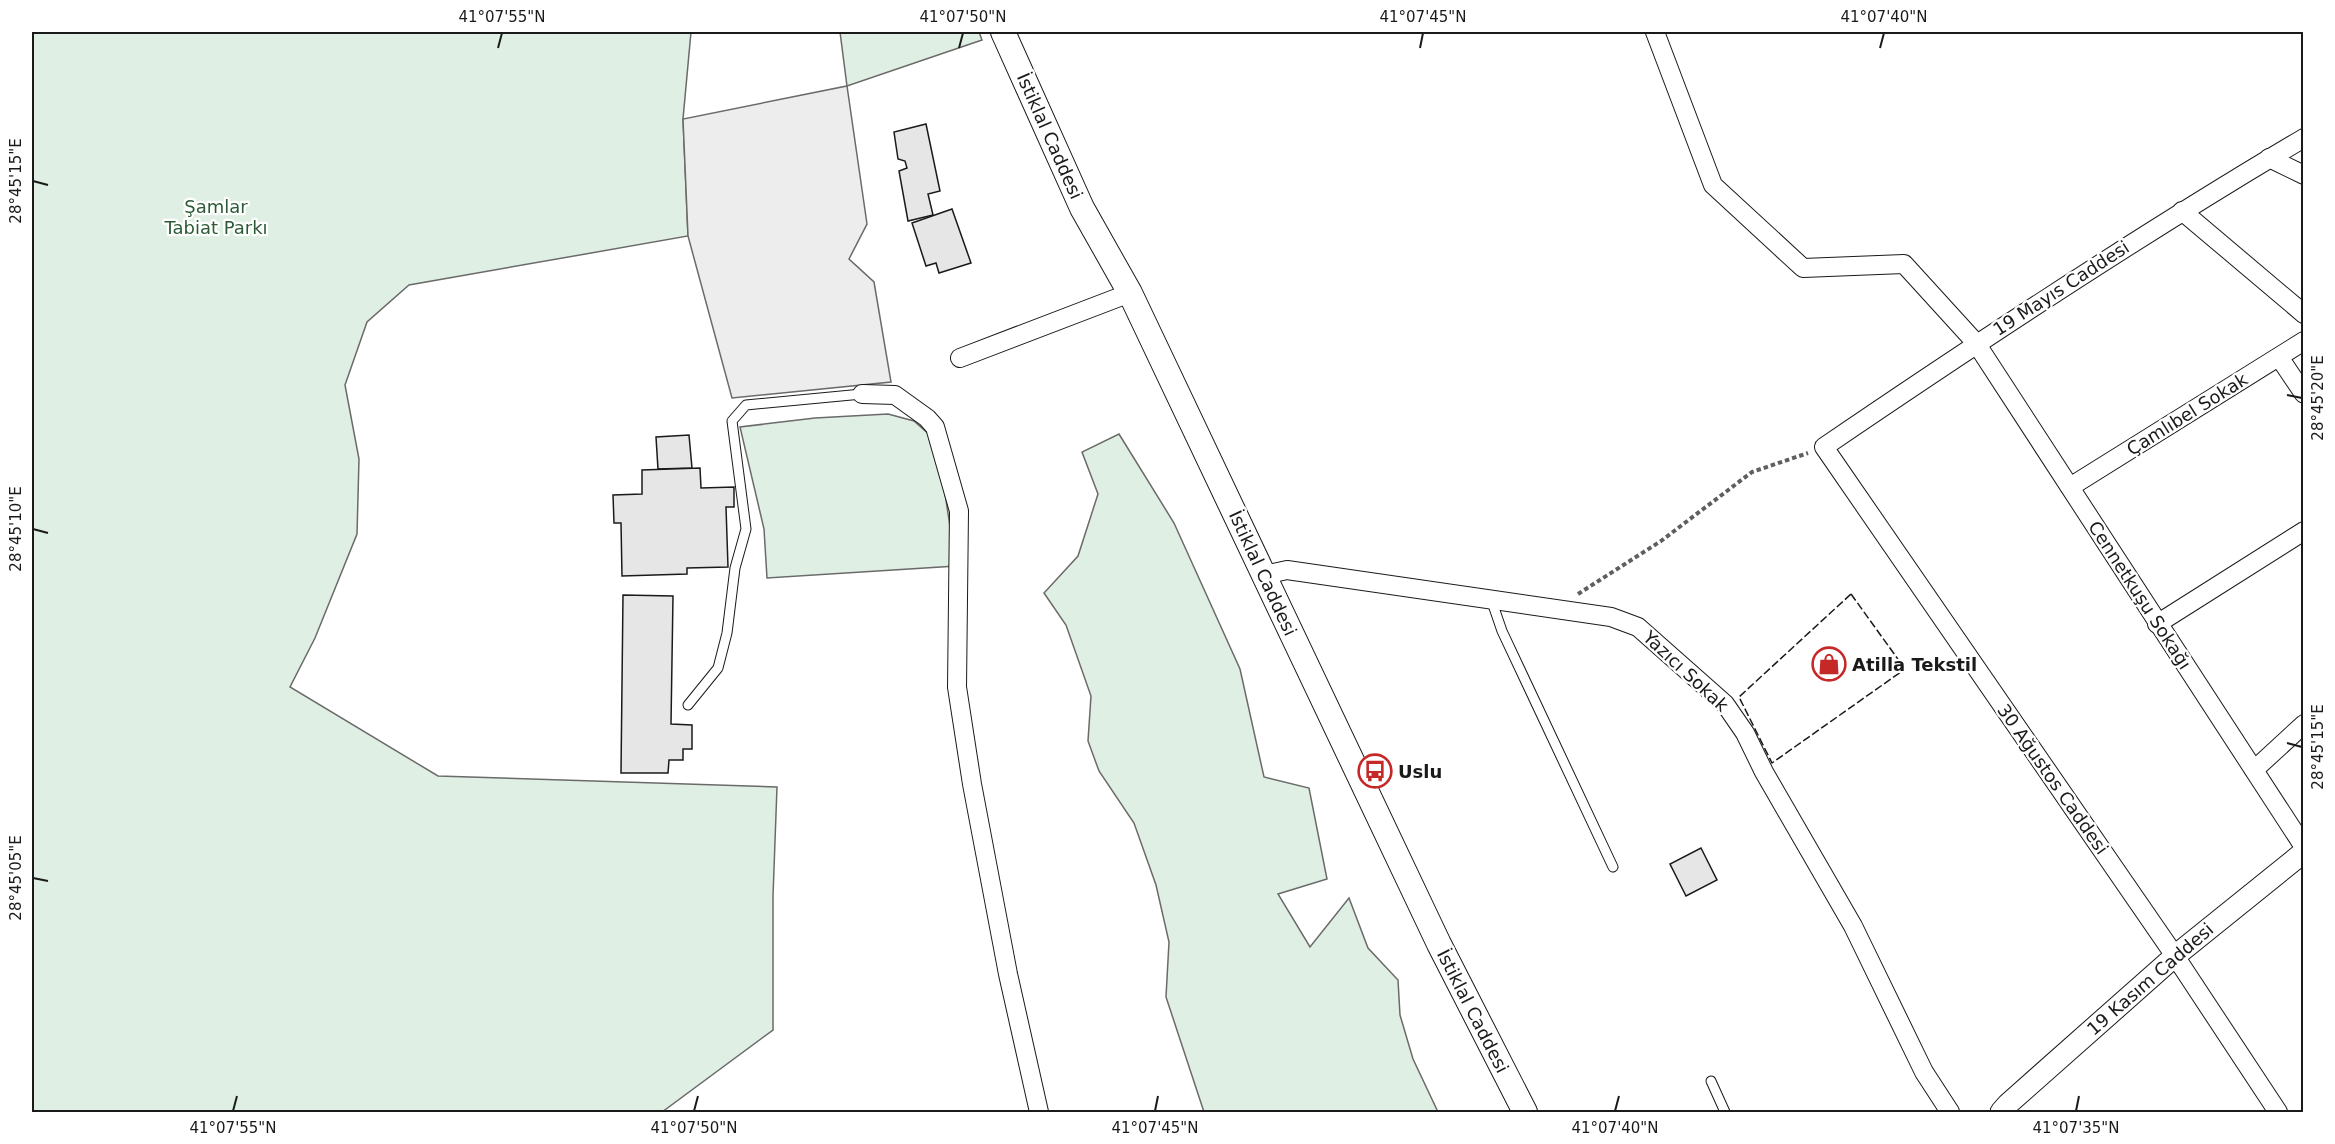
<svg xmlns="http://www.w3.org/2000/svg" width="2335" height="1144" font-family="'DejaVu Sans',sans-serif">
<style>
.green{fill:#e0efe3;stroke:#6a6a6a;stroke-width:1.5}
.parking{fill:#ededed;stroke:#6a6a6a;stroke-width:1.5}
.building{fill:#e6e6e6;stroke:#1a1a1a;stroke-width:1.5}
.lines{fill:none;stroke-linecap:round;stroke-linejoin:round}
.service-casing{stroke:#1a1a1a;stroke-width:11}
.minor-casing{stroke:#1a1a1a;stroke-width:20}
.tertiary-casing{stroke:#1a1a1a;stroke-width:23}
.secondary-casing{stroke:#1a1a1a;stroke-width:26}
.path{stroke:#5f5f5f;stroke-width:4;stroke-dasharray:4.5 3;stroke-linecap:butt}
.service{stroke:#fff;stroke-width:9}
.minor{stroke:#fff;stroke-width:18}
.tertiary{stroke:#fff;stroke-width:21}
.secondary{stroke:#fff;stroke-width:24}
.fence{stroke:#1a1a1a;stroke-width:1.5;stroke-dasharray:8 3;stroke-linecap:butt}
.ticks{fill:none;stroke:#1a1a1a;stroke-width:2}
.labels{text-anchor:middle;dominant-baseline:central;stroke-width:4.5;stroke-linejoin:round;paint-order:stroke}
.street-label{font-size:18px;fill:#1a1a1a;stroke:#fff}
.park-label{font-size:18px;fill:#2b5a34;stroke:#fff}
.poi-label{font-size:18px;font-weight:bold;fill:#1a1a1a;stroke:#fff;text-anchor:start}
.neatline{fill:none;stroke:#1a1a1a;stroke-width:2}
.ticks-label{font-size:15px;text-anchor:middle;fill:#1a1a1a}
</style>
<rect width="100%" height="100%" fill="#fff"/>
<g class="green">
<path d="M32,32H691L683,119L688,236L409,285L367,322L345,385L359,459L357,534L315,638L290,687L438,776L777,787L773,896V1030L662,1112H32Z"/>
<path d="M840,32H979L982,40L847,86Z"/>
<path d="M888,414L914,421L932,437L944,487L956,566L767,578L764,529L740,427L815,418Z"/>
<path d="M1119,434L1174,523L1240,669L1264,777L1309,788L1327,879L1278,894L1310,947L1349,898L1368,948L1398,980L1400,1015L1413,1059L1438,1112H1204L1166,997L1169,942L1156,885L1134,823L1099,771L1088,741L1091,696L1066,625L1044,593L1078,556L1098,494L1082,452Z"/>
</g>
<path class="parking" d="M847,86L867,224L849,259L874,282L891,382L732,398L688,236L683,119Z"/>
<g class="building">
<path d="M926,124L940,191L928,194L933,215L908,221L899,171L907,168L905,161L898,159L894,132Z"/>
<path d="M952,209L971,263L939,273L936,263L926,266L912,223Z"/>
<path d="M689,435L692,468L658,469L656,437Z"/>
<path d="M700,468L701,488L734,487V507H726L728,567L687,568V574L622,576L621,523H614L613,495L642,494V470Z"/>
<path d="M623,595L673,596L671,724L692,725V749H683V760H669L668,773H621Z"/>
<path d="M1701,848L1717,880L1686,896L1670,864Z"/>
</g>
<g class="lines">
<defs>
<g id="service">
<path d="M1491,599L1502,631L1613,867"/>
<path d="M688,705L718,668L727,633L735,568L746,529L732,421L746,405L862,394"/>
<path d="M1711,1081L1725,1112"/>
</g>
<g id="minor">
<path d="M1655,32L1713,185L1803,268L1904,264L1976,343L2304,847"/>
<path d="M2269,158L2304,175"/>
<path d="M2182,211L2304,314"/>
<path d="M2279,357L2304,394"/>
<path d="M960,358L1130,293"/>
<path d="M862,394L895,395L927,418L935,427L959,511L957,687L972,784L1008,974L1039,1112"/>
<path d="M2070,487L2304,341"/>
<path d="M1264,575L1287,570L1611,617L1638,627L1725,704L1745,733L1764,772L1853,926L1924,1072L1950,1112"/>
<path d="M2157,624L2304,531"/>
<path d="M2254,770L2304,724"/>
<path d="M2278,1112L2175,956L1824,447C1981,340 2140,235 2304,138"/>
</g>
<path id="tertiary" d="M2001,1112L2008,1104L2175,956L2304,852"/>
<path id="secondary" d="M1003,32L1082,208L1130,293L1439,944L1525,1112"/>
</defs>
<use href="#service" class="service-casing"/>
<use href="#minor" class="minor-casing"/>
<use href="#tertiary" class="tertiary-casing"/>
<use href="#secondary" class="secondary-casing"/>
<path class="path" d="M1578,594L1661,541L1752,472L1808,453"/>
<use href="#service" class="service"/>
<use href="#minor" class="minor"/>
<use href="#tertiary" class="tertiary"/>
<use href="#secondary" class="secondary"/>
<path class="fence" d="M1851,594L1905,669L1772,763L1739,697Z"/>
</g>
<path class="ticks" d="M498,48L502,33M959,48L963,33M1420,48L1423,33M1880,48L1884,33M33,181L48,185M2287,395L2302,398M33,529L48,533M2287,743L2302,747M33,878L48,881M233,1111L237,1096M694,1111L698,1096M1155,1111L1158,1096M1615,1111L1619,1096M2076,1111L2079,1096"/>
<defs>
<symbol id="shop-ring" viewBox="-11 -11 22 22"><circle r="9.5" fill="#fff" stroke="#c62828" stroke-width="1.5"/><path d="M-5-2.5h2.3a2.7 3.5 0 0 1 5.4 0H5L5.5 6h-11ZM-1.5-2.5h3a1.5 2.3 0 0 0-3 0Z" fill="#c62828"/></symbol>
<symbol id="bus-ring" viewBox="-11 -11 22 22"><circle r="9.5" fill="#fff" stroke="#c62828" stroke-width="1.5"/><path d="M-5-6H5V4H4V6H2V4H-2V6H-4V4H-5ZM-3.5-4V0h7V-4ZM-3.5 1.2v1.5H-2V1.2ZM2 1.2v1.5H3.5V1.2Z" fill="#c62828"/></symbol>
</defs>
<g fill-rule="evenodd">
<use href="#shop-ring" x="1810" y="645" width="38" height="38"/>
<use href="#bus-ring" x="1356" y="752" width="38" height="38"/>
</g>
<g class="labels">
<g class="street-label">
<text transform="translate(1050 136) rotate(66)">İstiklal Caddesi</text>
<text transform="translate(2061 288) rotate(-33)">19 Mayıs Caddesi</text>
<text transform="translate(2187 414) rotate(-32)">Çamlıbel Sokak</text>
<text transform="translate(1263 573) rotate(65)">İstiklal Caddesi</text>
<text transform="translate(2140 595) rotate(57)">Cennetkuşu Sokağı</text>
<text transform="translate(1686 671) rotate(43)">Yazıcı Sokak</text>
<text transform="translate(2053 779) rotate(55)">30 Ağustos Caddesi</text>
<text transform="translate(2150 979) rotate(-41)">19 Kasım Caddesi</text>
<text transform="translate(1473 1011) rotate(63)">İstiklal Caddesi</text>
</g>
<g class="park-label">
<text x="216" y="206">Şamlar<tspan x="216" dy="21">Tabiat Parkı</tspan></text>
</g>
<g class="poi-label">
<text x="1852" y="664">Atilla Tekstil</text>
<text x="1398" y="771">Uslu</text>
</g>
</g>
<rect width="2335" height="1144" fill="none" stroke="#ffffff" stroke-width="66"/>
<rect x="33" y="33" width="2269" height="1078" class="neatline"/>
<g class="ticks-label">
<text x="502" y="22">41°07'55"N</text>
<text x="963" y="22">41°07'50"N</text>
<text x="1423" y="22">41°07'45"N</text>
<text x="1884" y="22">41°07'40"N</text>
<text transform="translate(16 181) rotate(-90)" y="5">28°45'15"E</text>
<text transform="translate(2318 398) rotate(-90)" y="5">28°45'20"E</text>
<text transform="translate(16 529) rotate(-90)" y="5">28°45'10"E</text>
<text transform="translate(2318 747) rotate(-90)" y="5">28°45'15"E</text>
<text transform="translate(16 878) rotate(-90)" y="5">28°45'05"E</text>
<text x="233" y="1133">41°07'55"N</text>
<text x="694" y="1133">41°07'50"N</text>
<text x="1155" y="1133">41°07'45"N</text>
<text x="1615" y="1133">41°07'40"N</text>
<text x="2076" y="1133">41°07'35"N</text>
</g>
</svg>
